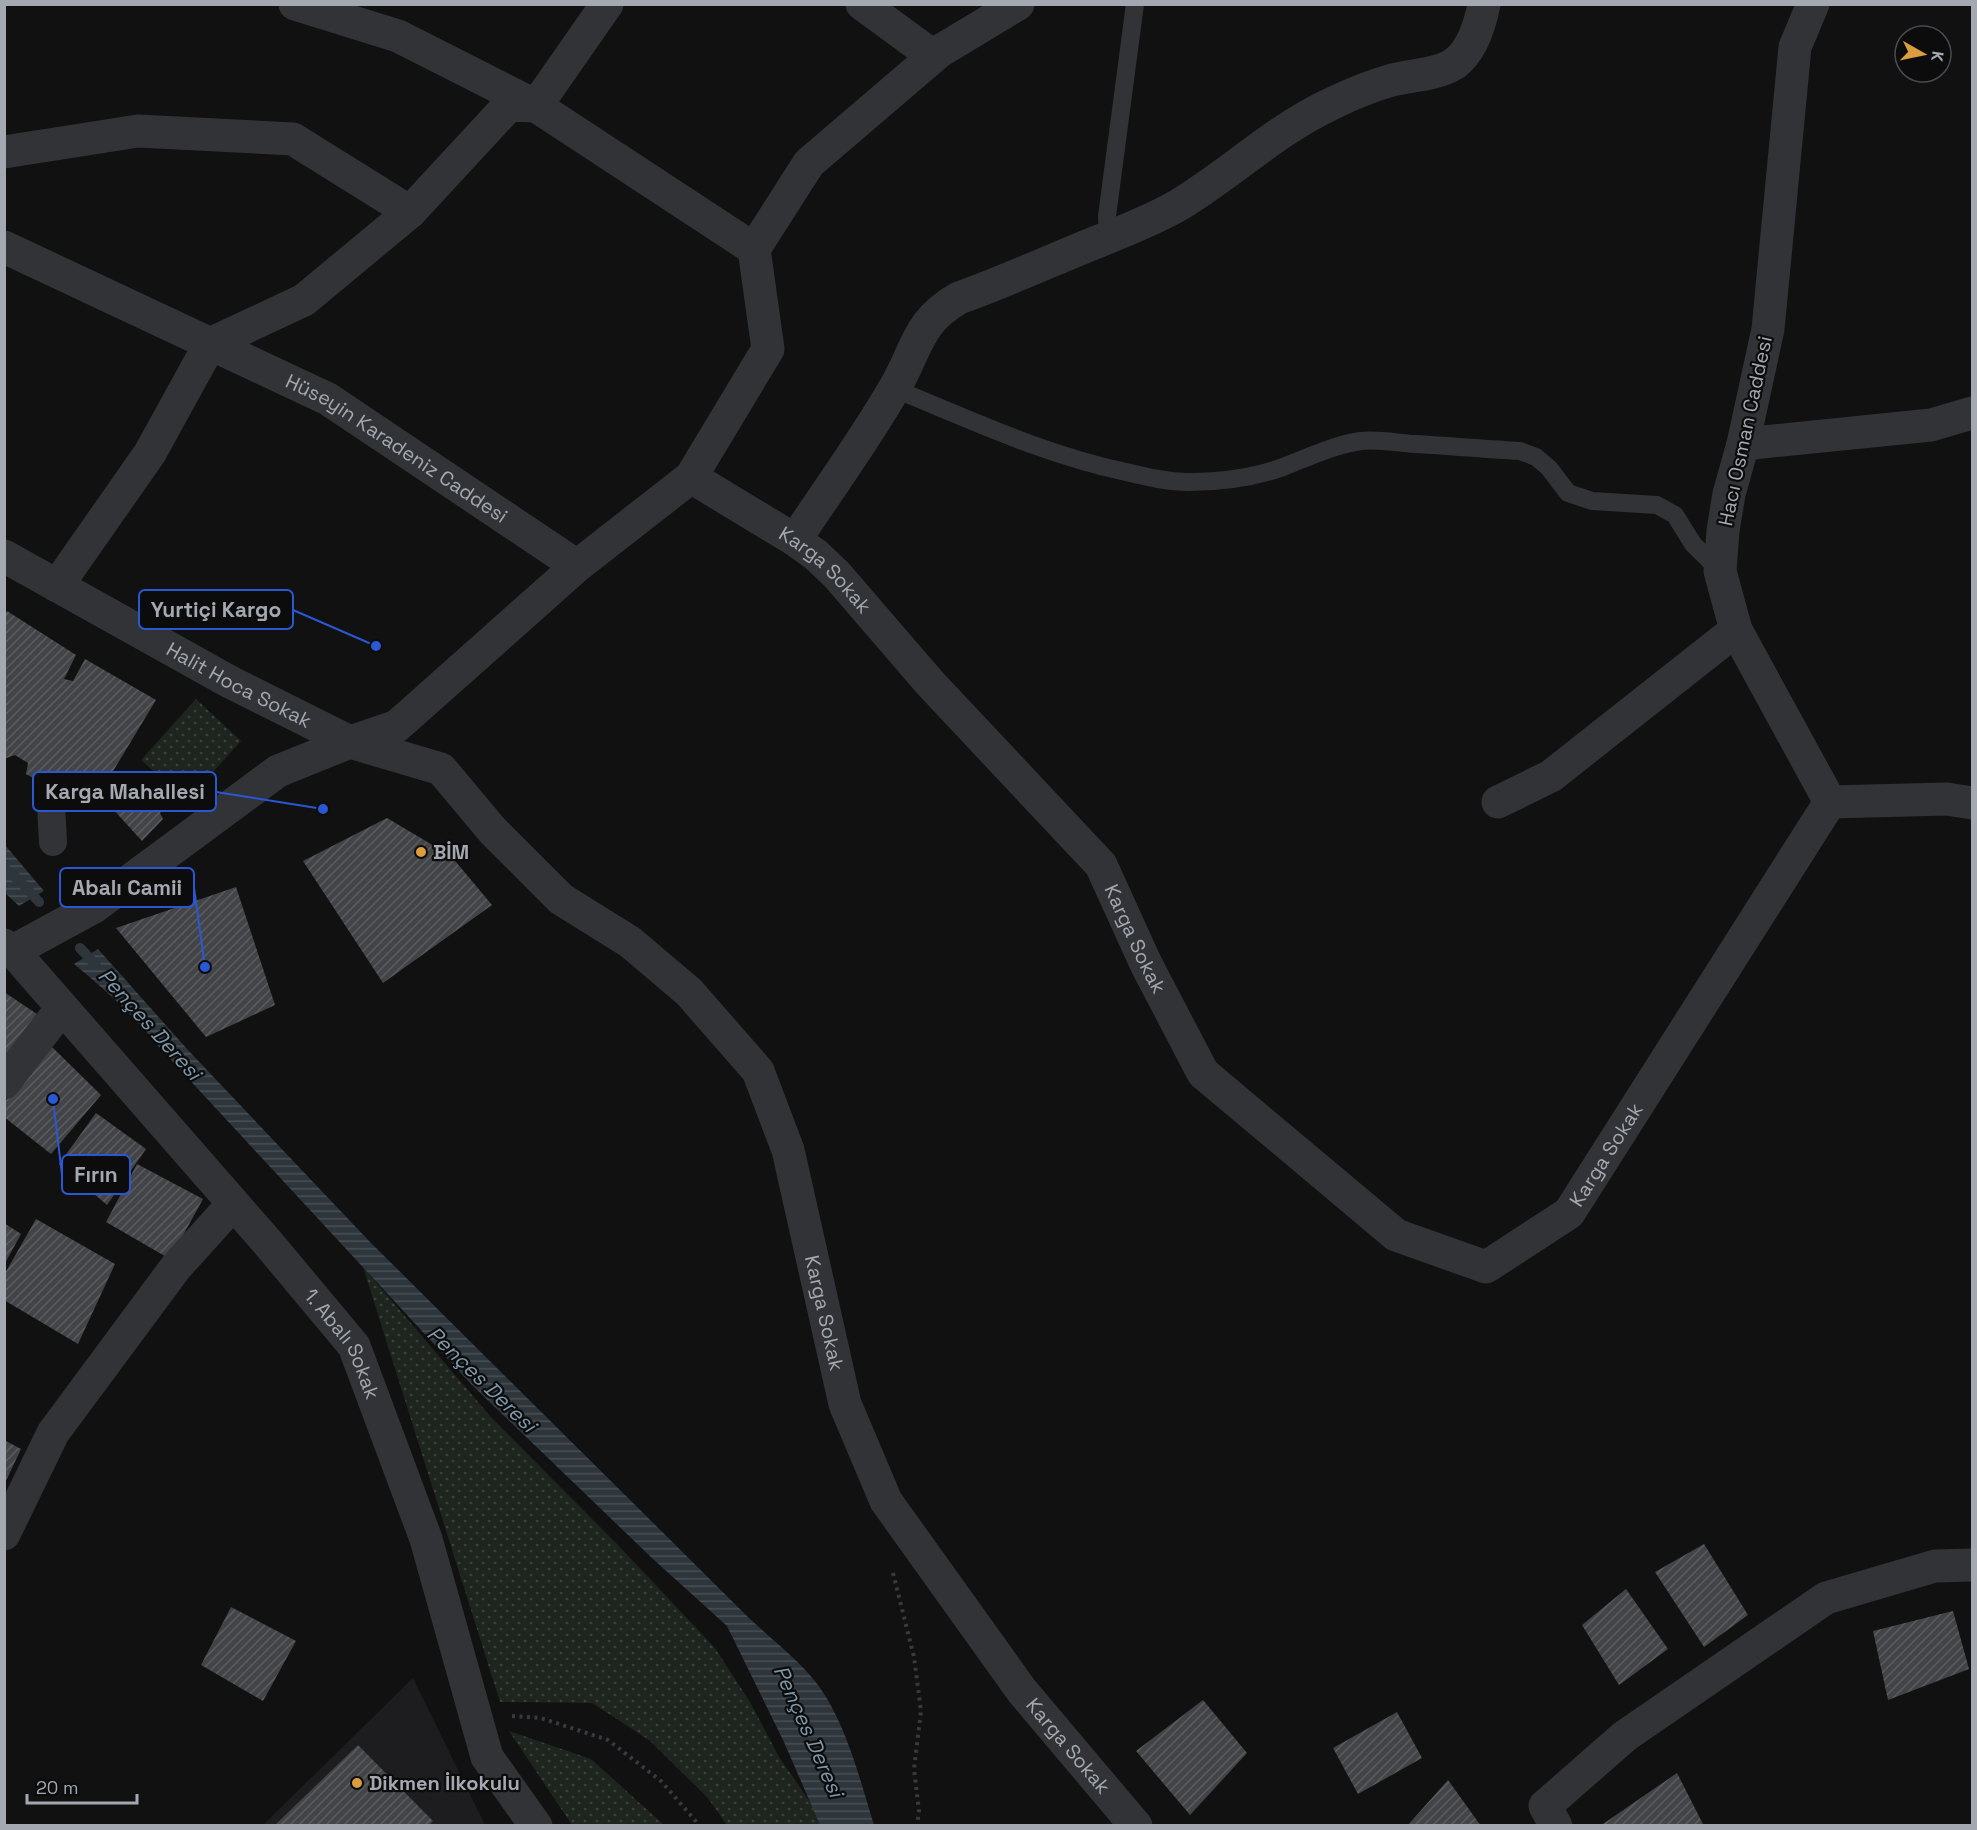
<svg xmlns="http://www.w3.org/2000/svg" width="1977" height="1830" font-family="'Space Grotesk',sans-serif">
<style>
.built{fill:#1d1d1f}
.grass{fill:url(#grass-dots)}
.water{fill:url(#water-rules)}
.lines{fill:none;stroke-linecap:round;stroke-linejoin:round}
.stream{stroke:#2e363b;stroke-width:10}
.building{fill:url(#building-hatch)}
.path{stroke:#383a3d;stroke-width:4;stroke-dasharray:3 4.5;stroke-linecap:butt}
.service{stroke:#323336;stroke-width:18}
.pedestrian{stroke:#323336;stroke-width:28}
.minor{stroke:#323336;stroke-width:33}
.tertiary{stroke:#323336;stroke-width:33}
.poi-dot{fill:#db9d3f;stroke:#0c0c0d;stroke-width:2}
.labels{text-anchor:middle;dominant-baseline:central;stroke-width:4.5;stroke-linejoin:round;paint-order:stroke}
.street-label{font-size:20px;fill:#a4a9b1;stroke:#0c0c0d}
.poi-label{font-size:20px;font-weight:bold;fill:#a4a9b1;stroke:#0c0c0d;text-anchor:start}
.water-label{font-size:21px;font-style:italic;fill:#7e97a9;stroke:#0c0c0d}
.leader{fill:none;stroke:#2a57d4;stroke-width:2}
.callout-dot{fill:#2a57d4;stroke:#0c0c0d;stroke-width:2}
.callout{fill:#0c0c0d;stroke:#2a57d4;stroke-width:2}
.callout-label{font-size:21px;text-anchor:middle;font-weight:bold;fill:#a4a9b1}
</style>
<defs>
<pattern id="grass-dots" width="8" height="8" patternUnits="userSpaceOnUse" patternTransform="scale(1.5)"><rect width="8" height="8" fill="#1e241e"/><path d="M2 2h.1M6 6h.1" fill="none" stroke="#3c413c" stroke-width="1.8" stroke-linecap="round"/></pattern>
<pattern id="water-rules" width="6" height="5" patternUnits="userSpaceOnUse" patternTransform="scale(1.5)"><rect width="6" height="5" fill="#2e363b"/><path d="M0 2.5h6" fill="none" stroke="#495055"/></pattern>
<pattern id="building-hatch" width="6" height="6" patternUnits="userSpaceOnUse" patternTransform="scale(1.5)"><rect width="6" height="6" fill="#434447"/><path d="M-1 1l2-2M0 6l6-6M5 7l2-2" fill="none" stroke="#5b5c5f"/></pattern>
</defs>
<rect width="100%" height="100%" fill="#111112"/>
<path class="built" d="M413,1678L485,1825L262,1826Z"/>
<g class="grass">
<path d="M196,699L241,741L187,801L141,760Z"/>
<path d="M363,1267L490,1416L617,1544L715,1648L750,1702L779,1757L826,1825H727L707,1797L649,1740L592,1703L500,1702Z"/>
<path d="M509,1731L591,1759L664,1825H572Z"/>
</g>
<g class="water">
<path d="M5,845L44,891L19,906L5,893Z"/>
<path d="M98,949L187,1049L370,1242L749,1618C774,1642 809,1667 826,1697C849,1735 861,1783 874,1825H820L784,1742L727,1626L653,1559L471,1384L161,1049C135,1017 106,990 74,964Z"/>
</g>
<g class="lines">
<g class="stream">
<path d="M4,868L19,880L39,902"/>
<path d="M80,948L96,965"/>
</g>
</g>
<g class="building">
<path d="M7,611L76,655L64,679L73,681L85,659L156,700L95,801L88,795L75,801L26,774L28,763L15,755L4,759V615Z"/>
<path d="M146,773L171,801L160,813L163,819L142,841L111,807Z"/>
<path d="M387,818L451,856L492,905L383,983L303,861Z"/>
<path d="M236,887L275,1005L206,1037L116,928Z"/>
<path d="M4,992L37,1014L4,1059Z"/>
<path d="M51,1046L101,1095L51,1154L4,1117V1103Z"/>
<path d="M96,1113L146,1149L107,1205L59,1164Z"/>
<path d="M137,1164L203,1199L170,1259L106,1222Z"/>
<path d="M36,1219L115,1264L78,1344L4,1300V1275Z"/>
<path d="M4,1223L21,1234L4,1265Z"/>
<path d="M4,1440L21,1449L4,1485Z"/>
<path d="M1704,1544L1748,1615L1704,1647L1655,1572Z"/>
<path d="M1626,1589L1668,1649L1619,1685L1582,1625Z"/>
<path d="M231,1607L296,1641L263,1701L201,1665Z"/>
<path d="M1953,1611L1969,1669L1888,1700L1873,1631Z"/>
<path d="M1203,1700L1247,1753L1190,1815L1136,1751Z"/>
<path d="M1397,1712L1422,1758L1358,1794L1333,1748Z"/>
<path d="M358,1745L433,1821L428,1826H274Z"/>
<path d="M1677,1773L1703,1824L1701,1826H1600Z"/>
<path d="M1448,1780L1481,1826H1407Z"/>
</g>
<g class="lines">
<g class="path">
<path d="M893,1573L914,1657L921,1711L914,1769L919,1811L917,1826"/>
<path d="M512,1716L541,1718L608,1740L661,1781L700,1826"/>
</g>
<g class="service">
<path d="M1108,237L1107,216L1135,4"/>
<path d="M895,389C971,420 1045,455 1126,472C1147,477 1168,482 1189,482C1221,482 1253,478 1283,467C1309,457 1333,445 1361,441C1379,439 1397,443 1415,444C1450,446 1485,449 1520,451L1536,457L1549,468L1568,493L1592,501L1657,505L1675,515L1693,544L1720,571"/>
</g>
<path class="pedestrian" d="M51,805L53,842"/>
<g class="minor">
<path d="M295,4L398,36L536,106L754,249"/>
<path d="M862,4L933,56"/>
<path d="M4,152L138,131L293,139L410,212"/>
<path id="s1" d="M4,247L328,399L577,566"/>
<path d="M1743,444L1931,425L1972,413"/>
<path id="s2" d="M691,477L795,540L816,555L837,575L930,683L1101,865L1146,964L1203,1073L1396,1235L1486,1267L1569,1213L1830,802"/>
<path d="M795,540C828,490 864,441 894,389C917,351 916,322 959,298C1001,283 1041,265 1082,248C1114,235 1147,223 1177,206C1229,175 1274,131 1329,105C1349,95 1371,86 1392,80C1412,75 1436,75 1454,64C1472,51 1480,25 1484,4"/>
<path id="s3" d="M4,556L230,682L350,742L441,769L493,831L561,899L630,942L689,992L758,1071L788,1150L845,1404L886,1501L1022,1691L1136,1826"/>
<path d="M57,586L150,453L210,344L304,300L410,212L509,105L536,106L607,4"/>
<path d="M1498,802L1551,776L1736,630"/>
<path id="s4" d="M13,951L268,1243L354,1346L426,1539L487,1757L536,1826"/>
<path d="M4,1083L62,1008"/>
<path d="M4,1534L53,1433L176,1267L233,1204"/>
<path d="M1556,1826L1545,1806L1625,1736L1826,1598L1935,1566L1972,1565"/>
</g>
<g class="tertiary">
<path d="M1813,4L1795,47L1768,329L1743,444L1729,494L1723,531L1720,571L1736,630L1830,802L1947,799L1972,803"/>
<path d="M4,945L13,951L94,907L278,771L350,742L397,726L577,566L691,477L768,349L754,249L809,163L940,51L1018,4"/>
</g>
</g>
<g class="poi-dot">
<circle cx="421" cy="852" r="6"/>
<circle cx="357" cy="1783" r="6"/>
</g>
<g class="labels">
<g class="street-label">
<text transform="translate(1745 431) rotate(-78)">Hacı Osman Caddesi</text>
<text stroke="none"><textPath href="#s1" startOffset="442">Hüseyin Karadeniz Caddesi</textPath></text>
<text stroke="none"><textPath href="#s2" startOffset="164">Karga Sokak</textPath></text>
<text stroke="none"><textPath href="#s3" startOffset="268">Halit Hoca Sokak</textPath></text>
<text stroke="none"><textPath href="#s2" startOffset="650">Karga Sokak</textPath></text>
<text stroke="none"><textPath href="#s2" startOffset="1316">Karga Sokak</textPath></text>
<text stroke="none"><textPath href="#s3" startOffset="1180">Karga Sokak</textPath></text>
<text stroke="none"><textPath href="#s4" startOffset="514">1. Abalı Sokak</textPath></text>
<text stroke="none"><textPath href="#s3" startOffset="1684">Karga Sokak</textPath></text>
</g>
<g class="poi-label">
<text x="433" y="852">BİM</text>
<text x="369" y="1783">Dikmen İlkokulu</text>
</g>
<g class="water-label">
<text transform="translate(150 1024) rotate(48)">Pençes Deresi</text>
<text transform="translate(482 1379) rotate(44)">Pençes Deresi</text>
<text transform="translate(809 1731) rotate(66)">Pençes Deresi</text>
</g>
</g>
<path class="leader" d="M376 646L293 610M323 809L216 792M205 967L194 888M53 1099L62 1175"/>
<g class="callout-dot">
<circle cx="376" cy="646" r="6"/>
<circle cx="323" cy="809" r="6"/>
<circle cx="205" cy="967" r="6"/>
<circle cx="53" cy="1099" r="6"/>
</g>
<g class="callout">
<rect x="139" y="590" width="154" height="39" rx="6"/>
<rect x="33" y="772" width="183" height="39" rx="6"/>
<rect x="60" y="868" width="134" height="39" rx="6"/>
<rect x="62" y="1155" width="68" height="39" rx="6"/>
</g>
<g class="callout-label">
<text x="216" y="617">Yurtiçi Kargo</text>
<text x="125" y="799">Karga Mahallesi</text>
<text x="127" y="895">Abalı Camii</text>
<text x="96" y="1182">Fırın</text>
</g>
<rect width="1977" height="1830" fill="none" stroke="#a4a9b1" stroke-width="12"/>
<g transform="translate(1923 54) rotate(99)"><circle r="28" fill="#0c0c0d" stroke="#494b4f" stroke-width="1.5"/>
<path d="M0-4.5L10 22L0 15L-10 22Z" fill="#db9d3f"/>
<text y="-9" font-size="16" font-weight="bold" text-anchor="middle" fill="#a4a9b1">K</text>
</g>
<path d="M27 1794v9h110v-9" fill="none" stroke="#a4a9b1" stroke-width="3"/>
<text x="36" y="1794" font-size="18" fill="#a4a9b1" stroke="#0c0c0d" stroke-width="4.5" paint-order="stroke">20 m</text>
</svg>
